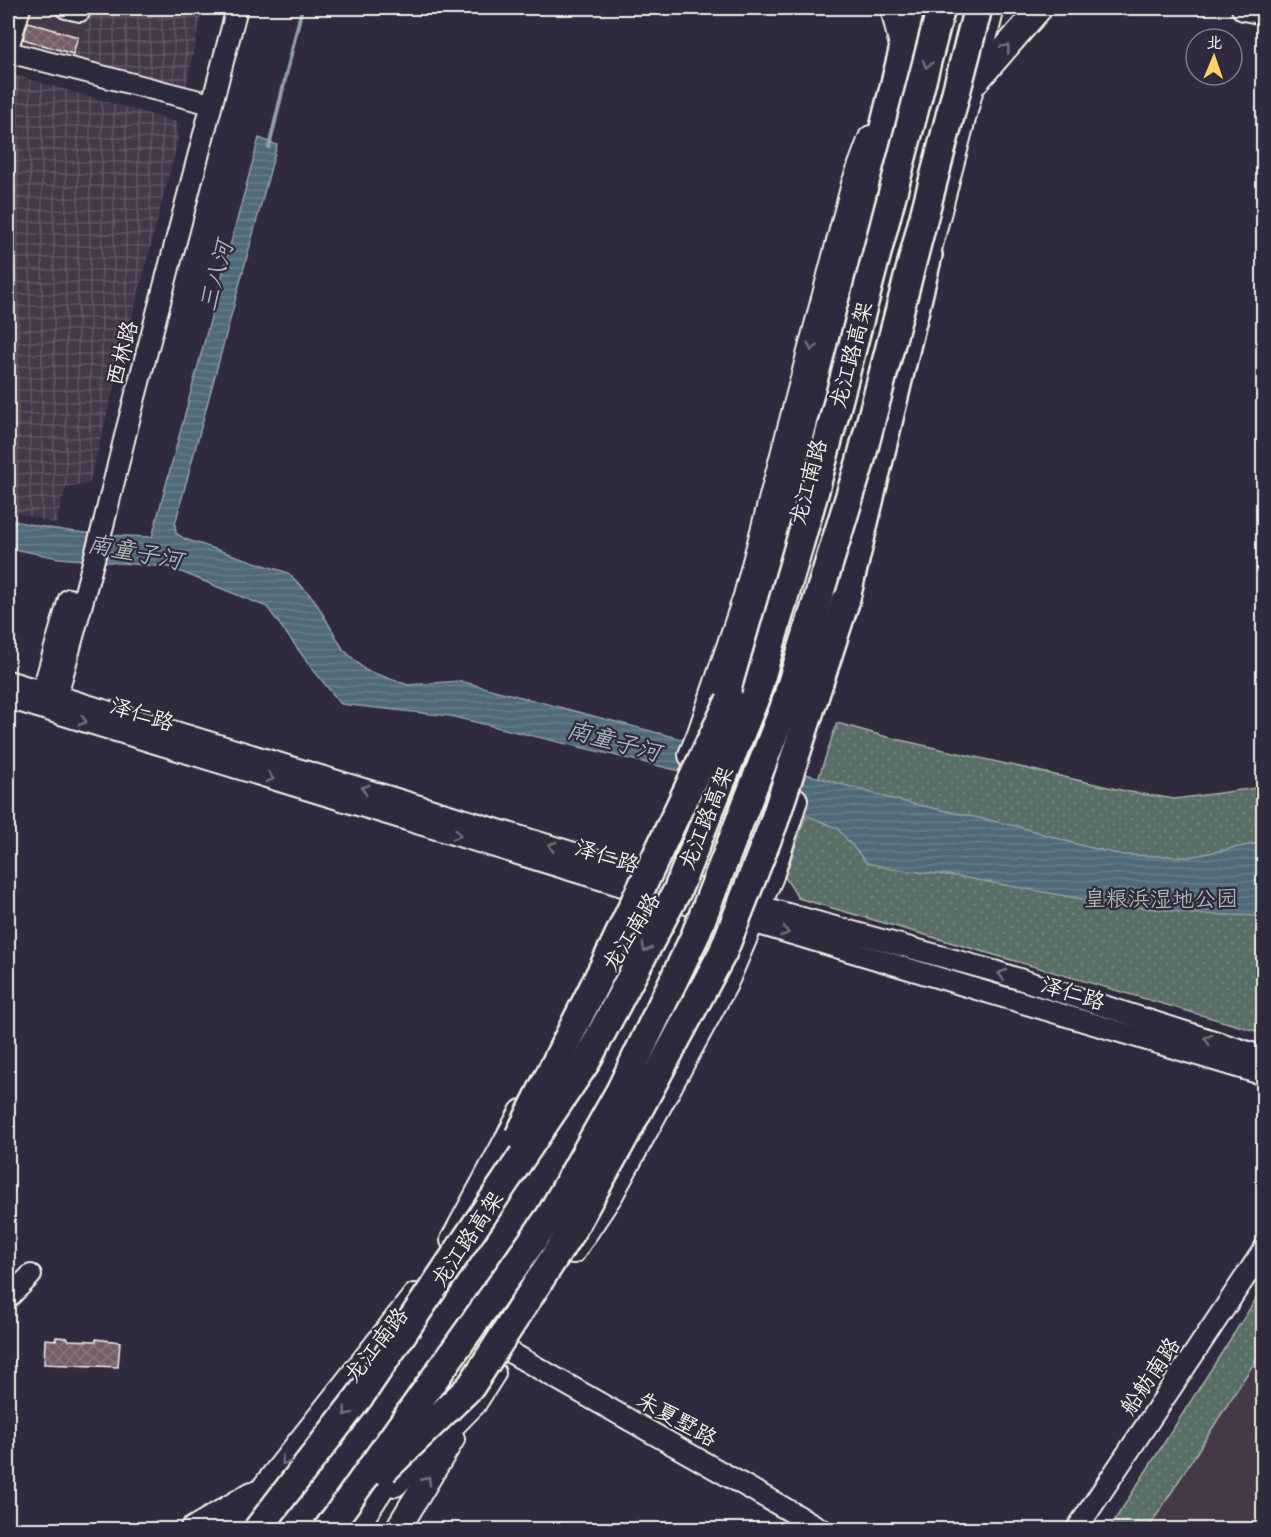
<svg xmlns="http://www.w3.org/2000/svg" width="1271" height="1537" font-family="Sriracha,'LXGW WenKai TC',sans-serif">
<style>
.built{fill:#44394a}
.industrial{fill:url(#industrial-grid)}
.park{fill:url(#park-dots);stroke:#a7b0a8;stroke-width:1.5}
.water{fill:url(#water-rules);stroke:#929fa5;stroke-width:1.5}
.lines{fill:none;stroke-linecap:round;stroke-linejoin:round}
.stream{stroke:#929fa5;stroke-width:4}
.building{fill:url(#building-cross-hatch);stroke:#f4f1e8;stroke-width:1.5}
.minor-casing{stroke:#f4f1e8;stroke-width:24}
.major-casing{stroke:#f4f1e8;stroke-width:28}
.highway-casing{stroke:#f4f1e8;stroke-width:32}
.minor{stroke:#2f2a3d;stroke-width:20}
.major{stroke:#2f2a3d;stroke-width:24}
.highway{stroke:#2f2a3d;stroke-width:27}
.highway-bridge-casing{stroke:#f4f1e8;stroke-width:32;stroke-linecap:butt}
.highway-bridge{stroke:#2f2a3d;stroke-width:27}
.oneway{stroke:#747079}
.labels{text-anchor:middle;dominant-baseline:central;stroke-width:4.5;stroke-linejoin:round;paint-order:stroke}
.street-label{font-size:22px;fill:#f4f1e8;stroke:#2f2a3d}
.park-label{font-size:22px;fill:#afb6ae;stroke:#2f2a3d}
.water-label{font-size:24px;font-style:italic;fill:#aab4b6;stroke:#2f2a3d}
</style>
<defs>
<pattern id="industrial-grid" width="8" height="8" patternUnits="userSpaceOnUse" patternTransform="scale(1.5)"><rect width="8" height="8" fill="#44394a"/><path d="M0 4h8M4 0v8" fill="none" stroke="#605664"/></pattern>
<pattern id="park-dots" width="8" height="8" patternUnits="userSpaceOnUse" patternTransform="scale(1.5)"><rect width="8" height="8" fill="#5a6e68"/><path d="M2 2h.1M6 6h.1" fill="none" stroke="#72837e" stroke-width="1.8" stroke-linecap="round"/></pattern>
<pattern id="water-rules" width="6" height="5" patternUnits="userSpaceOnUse" patternTransform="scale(1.5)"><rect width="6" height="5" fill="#506978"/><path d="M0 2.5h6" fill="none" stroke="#6a7f8b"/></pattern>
<pattern id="building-cross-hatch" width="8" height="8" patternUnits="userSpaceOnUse" patternTransform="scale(1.5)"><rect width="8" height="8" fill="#755d67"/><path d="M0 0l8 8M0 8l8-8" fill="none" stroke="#89757d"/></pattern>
</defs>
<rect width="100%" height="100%" fill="#2f2a3d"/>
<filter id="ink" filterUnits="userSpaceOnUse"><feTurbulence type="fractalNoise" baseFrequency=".0167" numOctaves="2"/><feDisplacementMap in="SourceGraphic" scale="12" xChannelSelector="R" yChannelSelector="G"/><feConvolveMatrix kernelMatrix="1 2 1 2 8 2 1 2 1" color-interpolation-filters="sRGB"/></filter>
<g filter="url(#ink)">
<g class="built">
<path d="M8,8H90L74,62L8,41Z"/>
<path d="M1263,1349V1529H1148Z"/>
</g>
<g class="industrial">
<path d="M90,8H203L185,91L74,62Z"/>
<path d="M8,73L177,122L178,140L89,484L66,487L56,524L8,510Z"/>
</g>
<g class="park">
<path d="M837,723L887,737L1130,792L1175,799L1263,787V1033L798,898L785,877Z"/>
<path d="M1263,1288V1349L1148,1529H1109Z"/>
</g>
<path class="water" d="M259,138L277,145L175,524L176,533L185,539L288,573L314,599L343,649L365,670L408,685L460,681L738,754L896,800L1020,827L1083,846L1122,855L1189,857L1263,842V916L1198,914L1104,903L955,876L892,869L867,863L837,828L726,782L450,716L341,704L311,667L267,607L169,567L59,558L8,548V519C55,532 103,536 152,537Z"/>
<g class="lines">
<path class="stream" d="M269,147L302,8"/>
</g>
<g class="building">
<path d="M28,22L78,37L73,54L23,39Z"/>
<path d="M56,1337L68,1338V1340L96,1341V1339L120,1342L118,1367L44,1364L45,1339L56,1340Z"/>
</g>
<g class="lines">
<defs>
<g id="minor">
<path d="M66,8L80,11L81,8"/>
<path d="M8,48L20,8"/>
<path d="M8,52L211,104"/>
<path d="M8,681L640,873L994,971L1264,1057"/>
<path d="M8,698L632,889L752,922L1264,1075"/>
<path d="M39,703L69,599"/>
<path d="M54,707L104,522L127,428L237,8"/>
<path d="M8,1298L31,1275"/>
<path d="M508,1351L823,1530"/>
<path d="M1076,1530L1264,1249"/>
</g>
<g id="major">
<path d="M893,8L902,46"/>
<path d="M1244,8L1264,12"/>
<path d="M900,68L914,8"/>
<path d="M975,83L1040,8"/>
<path d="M923,272L992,8"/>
<path d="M691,755L700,733L746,596L854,184L871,138"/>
<path d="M633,928L666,876L702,797"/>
<path d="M708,934L725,897L740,855"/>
<path d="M453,1240L522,1112"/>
<path d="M573,1251L611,1194L725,984L771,876L795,800"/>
<path d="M513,1307L533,1258"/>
<path d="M426,1420L504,1302"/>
<path d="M395,1484L474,1403L493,1373"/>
<path d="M192,1530L252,1494"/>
<path d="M231,1530L415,1296"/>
<path d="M354,1530L402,1457"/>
<path d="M397,1530L452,1439"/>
</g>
<g id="highway">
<path d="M845,602L928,255"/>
<path d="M730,700L813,413L903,51"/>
</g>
</defs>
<use href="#minor" class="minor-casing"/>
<use href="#major" class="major-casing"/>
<use href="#highway" class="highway-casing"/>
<use href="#minor" class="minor"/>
<use href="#major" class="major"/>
<use href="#highway" class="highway"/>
<defs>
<g id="highway-bridge">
<path d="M519,1136L613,948L730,700"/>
<path d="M384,1470L471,1386L572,1230L623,1139L723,952L774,822L845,602"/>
<path d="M257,1530L363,1392L586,1062L677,891L755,698L815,490L941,8"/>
<path d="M327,1530L550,1216L621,1089L695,936L784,708L860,463L978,8"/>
</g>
</defs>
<use href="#highway-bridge" class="highway-bridge-casing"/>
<use href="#highway-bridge" class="highway-bridge"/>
</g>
<defs><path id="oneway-chevron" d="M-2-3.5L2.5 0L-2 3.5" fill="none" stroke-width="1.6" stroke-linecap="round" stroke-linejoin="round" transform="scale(1.5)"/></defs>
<g class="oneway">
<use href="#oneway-chevron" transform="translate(1006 48) rotate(-50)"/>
<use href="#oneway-chevron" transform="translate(927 64) rotate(105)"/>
<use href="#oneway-chevron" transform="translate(812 347) rotate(104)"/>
<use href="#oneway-chevron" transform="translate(83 721) rotate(17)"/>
<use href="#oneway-chevron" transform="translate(270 778) rotate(17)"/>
<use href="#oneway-chevron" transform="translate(365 789) rotate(-163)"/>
<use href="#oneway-chevron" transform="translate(457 835) rotate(17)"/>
<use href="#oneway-chevron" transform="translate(552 846) rotate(-163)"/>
<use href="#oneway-chevron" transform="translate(785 932) rotate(17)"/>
<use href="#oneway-chevron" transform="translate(646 948) rotate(118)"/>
<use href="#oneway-chevron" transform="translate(1002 974) rotate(-163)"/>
<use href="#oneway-chevron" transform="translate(1208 1039) rotate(-162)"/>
<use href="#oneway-chevron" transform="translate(347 1412) rotate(128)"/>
<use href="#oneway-chevron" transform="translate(285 1461) rotate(128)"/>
<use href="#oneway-chevron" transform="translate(427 1480) rotate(-59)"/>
</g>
</g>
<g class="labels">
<g class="street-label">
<text transform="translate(122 353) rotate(-75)">西林路</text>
<text transform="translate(851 355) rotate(-75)">龙江路高架</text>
<text transform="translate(808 482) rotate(-75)">龙江南路</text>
<text transform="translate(142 714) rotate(17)">泽仁路</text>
<text transform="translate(706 818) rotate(-68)">龙江路高架</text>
<text transform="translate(607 856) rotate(17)">泽仁路</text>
<text transform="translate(631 932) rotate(-58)">龙江南路</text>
<text transform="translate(1073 993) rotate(17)">泽仁路</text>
<text transform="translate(467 1239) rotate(-56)">龙江路高架</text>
<text transform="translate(376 1345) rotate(-52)">龙江南路</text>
<text transform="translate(1150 1376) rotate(-56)">船舫南路</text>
<text transform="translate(677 1419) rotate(29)">朱夏墅路</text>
</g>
<g class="park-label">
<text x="1161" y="898">皇粮浜湿地公园</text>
</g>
<g class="water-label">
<text transform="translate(216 276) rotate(-75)">三八河</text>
<text transform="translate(135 552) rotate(11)">南童子河</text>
<text transform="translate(614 741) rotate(15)">南童子河</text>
</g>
</g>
<rect width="1271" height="1537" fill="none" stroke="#2f2a3d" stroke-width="30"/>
<rect x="15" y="15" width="1241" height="1507" fill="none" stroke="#f4f1e8" stroke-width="2" filter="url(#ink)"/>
<g transform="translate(1214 57) rotate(2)"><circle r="28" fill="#2f2a3d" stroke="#7e7a81" stroke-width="1.5"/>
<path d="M0-4.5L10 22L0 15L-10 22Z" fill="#ffd166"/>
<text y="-9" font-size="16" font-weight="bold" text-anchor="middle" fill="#f4f1e8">北</text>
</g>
</svg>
